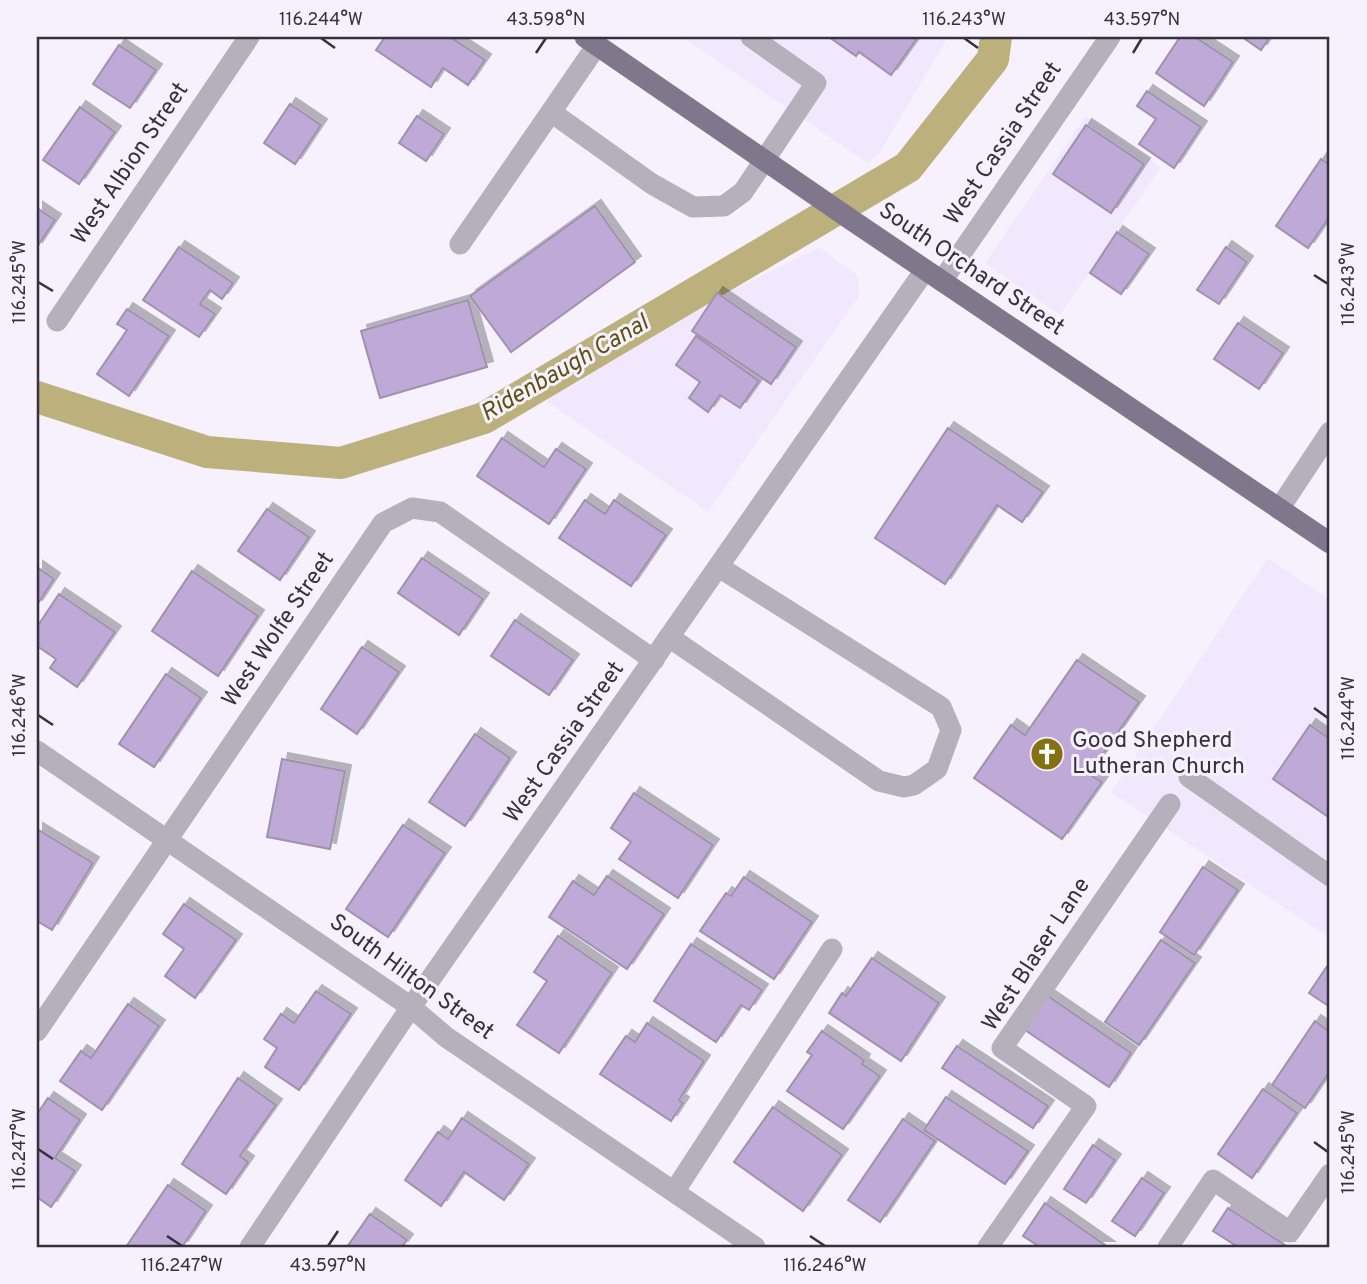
<svg xmlns="http://www.w3.org/2000/svg" width="1367" height="1284" font-family="Overpass,sans-serif">
<style>
.built{fill:#f2e8fd}
.lines{fill:none;stroke-linecap:round;stroke-linejoin:round}
.canal{stroke:#bcb07d;stroke-width:32}
.building{fill:#bfa9d7;stroke:#9e92ac;stroke-width:2;filter:url(#shadow)}
.minor{stroke:#b5b0bb;stroke-width:21}
.major{stroke:#80778c;stroke-width:21}
.ticks{fill:none;stroke:#36313c;stroke-width:2.5}
.labels{text-anchor:middle;dominant-baseline:central;stroke-width:6;stroke-linejoin:round;paint-order:stroke}
.street-label{font-size:23px;fill:#36313c;stroke:#f6f1fd}
.poi-label{font-size:23px;fill:#36313c;stroke:#f6f1fd;text-anchor:start}
.water-label{font-size:24px;font-style:italic;fill:#5d5013;stroke:#f6f1fd}
.neatline{fill:none;stroke:#36313c;stroke-width:2.5}
.ticks-label{font-size:18px;text-anchor:middle;fill:#36313c}
</style>
<defs>
<filter id="shadow"><feDropShadow dx="6" dy="-6" stdDeviation="0" flood-color="#0004"/></filter>
</defs>
<rect width="100%" height="100%" fill="#f6f1fd"/>
<g class="built">
<path d="M682,37H948L881,150L868,163Z"/>
<path d="M1086,116L1161,167L1060,315L985,263Z"/>
<path d="M820,247L858,276L859,296L708,512L546,401L656,328Z"/>
<path d="M1268,558L1330,600V938L1111,792Z"/>
</g>
<g class="lines">
<path class="canal" d="M37,397L207,452L341,463L484,418L908,167L993,59L996,37"/>
</g>
<g class="building">
<path d="M385,37H450L485,60L468,85L443,68L431,87L376,50Z"/>
<path d="M829,37H918L891,75L859,52L856,56Z"/>
<path d="M1180,37H1195L1233,62L1204,106L1156,73Z"/>
<path d="M1242,37H1270L1261,50Z"/>
<path d="M119,45L156,70L130,108L93,84Z"/>
<path d="M1147,91L1201,127L1174,168L1139,144L1156,119L1137,106Z"/>
<path d="M290,104L321,125L295,164L264,143Z"/>
<path d="M80,107L115,132L79,184L43,160Z"/>
<path d="M417,116L444,134L426,161L399,143Z"/>
<path d="M1086,125L1144,164L1111,213L1053,174Z"/>
<path d="M1321,159L1330,165V216L1308,248L1276,226Z"/>
<path d="M595,206L635,262L511,352L470,296Z"/>
<path d="M37,208L55,220L37,247Z"/>
<path d="M1117,232L1149,254L1121,294L1090,273Z"/>
<path d="M179,247L233,283L222,299L210,290L200,304L215,314L199,337L143,300Z"/>
<path d="M1226,247L1247,262L1219,304L1197,290Z"/>
<path d="M717,293L796,347L771,384L692,331Z"/>
<path d="M468,300L487,367L380,398L361,331Z"/>
<path d="M127,309L169,336L129,396L97,374L127,330L117,324Z"/>
<path d="M1238,323L1283,353L1259,389L1214,359Z"/>
<path d="M696,336L759,381L740,408L720,395L708,412L689,398L700,382L676,365Z"/>
<path d="M948,428L1043,492L1022,522L997,505L945,584L875,538Z"/>
<path d="M502,438L544,467L556,449L586,469L549,524L477,476Z"/>
<path d="M585,500L605,514L614,500L666,535L631,586L559,538Z"/>
<path d="M267,509L309,537L280,580L238,551Z"/>
<path d="M422,558L483,599L459,635L398,593Z"/>
<path d="M37,567L54,579L37,605Z"/>
<path d="M192,571L258,616L218,676L152,631Z"/>
<path d="M59,594L115,632L77,687L50,668L56,659L37,646V627Z"/>
<path d="M515,620L573,660L549,695L491,656Z"/>
<path d="M362,647L399,672L357,734L321,709Z"/>
<path d="M1077,660L1139,702L1089,774L1102,782L1062,839L974,778L1011,725L1025,735Z"/>
<path d="M166,674L201,698L154,767L119,744Z"/>
<path d="M1310,725L1330,739V818L1273,779Z"/>
<path d="M475,734L510,758L465,826L429,802Z"/>
<path d="M282,759L345,771L330,849L267,837Z"/>
<path d="M634,793L713,845L678,898L619,859L631,842L611,828Z"/>
<path d="M403,825L445,853L388,937L346,909Z"/>
<path d="M37,829L93,863L52,930L37,921Z"/>
<path d="M1203,867L1238,890L1194,955L1160,932Z"/>
<path d="M607,876L664,914L627,969L549,917L573,881L594,895Z"/>
<path d="M744,877L812,922L774,979L700,931L726,893L731,896Z"/>
<path d="M184,904L236,940L195,998L165,976L184,949L163,934Z"/>
<path d="M558,936L612,973L559,1053L517,1025L547,981L534,972Z"/>
<path d="M1161,940L1195,963L1139,1045L1105,1022Z"/>
<path d="M691,944L762,990L749,1010L741,1005L716,1042L654,1001Z"/>
<path d="M872,958L939,1003L901,1061L829,1013L842,993L846,996Z"/>
<path d="M1330,962V1007L1309,993Z"/>
<path d="M316,991L351,1014L299,1090L265,1067L277,1048L264,1039L281,1014L294,1023Z"/>
<path d="M1048,996L1131,1053L1109,1087L1025,1030Z"/>
<path d="M128,1004L159,1026L102,1110L60,1081L81,1051L91,1058Z"/>
<path d="M1315,1021L1330,1032V1071L1305,1108L1272,1085Z"/>
<path d="M647,1023L704,1061L679,1100L683,1103L671,1121L600,1074L626,1036L635,1042Z"/>
<path d="M822,1031L864,1060L862,1064L880,1076L843,1129L787,1091L812,1055L807,1052Z"/>
<path d="M957,1046L1048,1106L1033,1128L942,1068Z"/>
<path d="M238,1078L276,1105L240,1156L248,1162L226,1194L182,1164Z"/>
<path d="M1263,1089L1297,1113L1252,1178L1218,1154Z"/>
<path d="M946,1097L1028,1151L1005,1184L924,1130Z"/>
<path d="M48,1098L80,1120L55,1158L75,1171L51,1207L37,1197V1114Z"/>
<path d="M773,1107L842,1155L803,1211L734,1162Z"/>
<path d="M462,1118L529,1164L504,1200L464,1172L441,1206L405,1180L438,1132L448,1139Z"/>
<path d="M903,1119L935,1141L880,1222L848,1200Z"/>
<path d="M1093,1145L1115,1160L1086,1203L1064,1189Z"/>
<path d="M1142,1178L1164,1193L1135,1236L1112,1221Z"/>
<path d="M168,1185L206,1211L182,1247H126Z"/>
<path d="M1045,1203L1108,1247H1040L1023,1236Z"/>
<path d="M1228,1208L1288,1247H1238L1213,1231Z"/>
<path d="M370,1214L407,1240L402,1247H347Z"/>
</g>
<g class="lines">
<g class="minor">
<path d="M597,45L551,112L652,184L693,207L724,206L743,192L816,83L751,37"/>
<path d="M460,244L551,112"/>
<path d="M942,281L1110,37"/>
<path d="M57,321L249,37"/>
<path d="M1279,509L1330,432"/>
<path d="M669,637L879,781L904,787L914,785L937,769L951,730L941,707L719,567"/>
<path d="M37,751L411,1007L446,1037L755,1247"/>
<path d="M1189,777L1330,876"/>
<path d="M37,1031L383,523L412,508L440,512L654,660"/>
<path d="M674,1192L832,949"/>
<path d="M250,1247L411,1007L925,270"/>
<path d="M988,1247L1086,1106L1002,1048L1170,804"/>
<path d="M1168,1247L1213,1180L1290,1232L1330,1174"/>
</g>
<path class="major" d="M585,37L853,221L1330,543"/>
</g>
<path class="ticks" d="M321,38L335,48M964,38L978,48M536,53L546,38M1133,53L1142,38M1314,275L1328,284M38,282L53,291M1314,708L1328,718M38,715L53,725M1314,1142L1328,1152M38,1149L53,1159M167,1236L182,1246M810,1236L825,1246M328,1246L338,1231"/>
<defs>
<symbol id="church-disc" viewBox="-11 -11 22 22"><circle r="9.5" fill="#847111" stroke="#f6f1fd"/><path d="M-1.2-6h2.4v3.5h3.3v2.4h-3.3V6h-2.4V-.1h-3.3v-2.4h3.3Z" fill="#fff"/></symbol>
</defs>
<g fill-rule="evenodd">
<use href="#church-disc" x="1028" y="735" width="38" height="38"/>
</g>
<g class="labels">
<g class="street-label">
<text transform="translate(1004 144) rotate(-56)">West Cassia Street</text>
<text transform="translate(131 164) rotate(-56)">West Albion Street</text>
<text transform="translate(971 270) rotate(34)">South Orchard Street</text>
<text transform="translate(279 630) rotate(-56)">West Wolfe Street</text>
<text transform="translate(565 743) rotate(-55)">West Cassia Street</text>
<text transform="translate(1037 955) rotate(-57)">West Blaser Lane</text>
<text transform="translate(411 978) rotate(36)">South Hilton Street</text>
</g>
<g class="poi-label">
<text x="1072" y="741">Good Shepherd<tspan x="1072" dy="26">Lutheran Church</tspan></text>
</g>
<g class="water-label">
<text transform="translate(565 369) rotate(-30)">Ridenbaugh Canal</text>
</g>
</g>
<rect width="1367" height="1284" fill="none" stroke="#f6f1fd" stroke-width="77"/>
<rect x="38" y="38" width="1290" height="1208" class="neatline"/>
<g class="ticks-label">
<text x="321" y="25">116.244°W</text>
<text x="546" y="25">43.598°N</text>
<text x="964" y="25">116.243°W</text>
<text x="1142" y="25">43.597°N</text>
<text transform="translate(19 282) rotate(-90)" y="6">116.245°W</text>
<text transform="translate(1348 284) rotate(-90)" y="6">116.243°W</text>
<text transform="translate(19 715) rotate(-90)" y="6">116.246°W</text>
<text transform="translate(1348 718) rotate(-90)" y="6">116.244°W</text>
<text transform="translate(19 1149) rotate(-90)" y="6">116.247°W</text>
<text transform="translate(1348 1152) rotate(-90)" y="6">116.245°W</text>
<text x="182" y="1271">116.247°W</text>
<text x="328" y="1271">43.597°N</text>
<text x="825" y="1271">116.246°W</text>
</g>
</svg>
